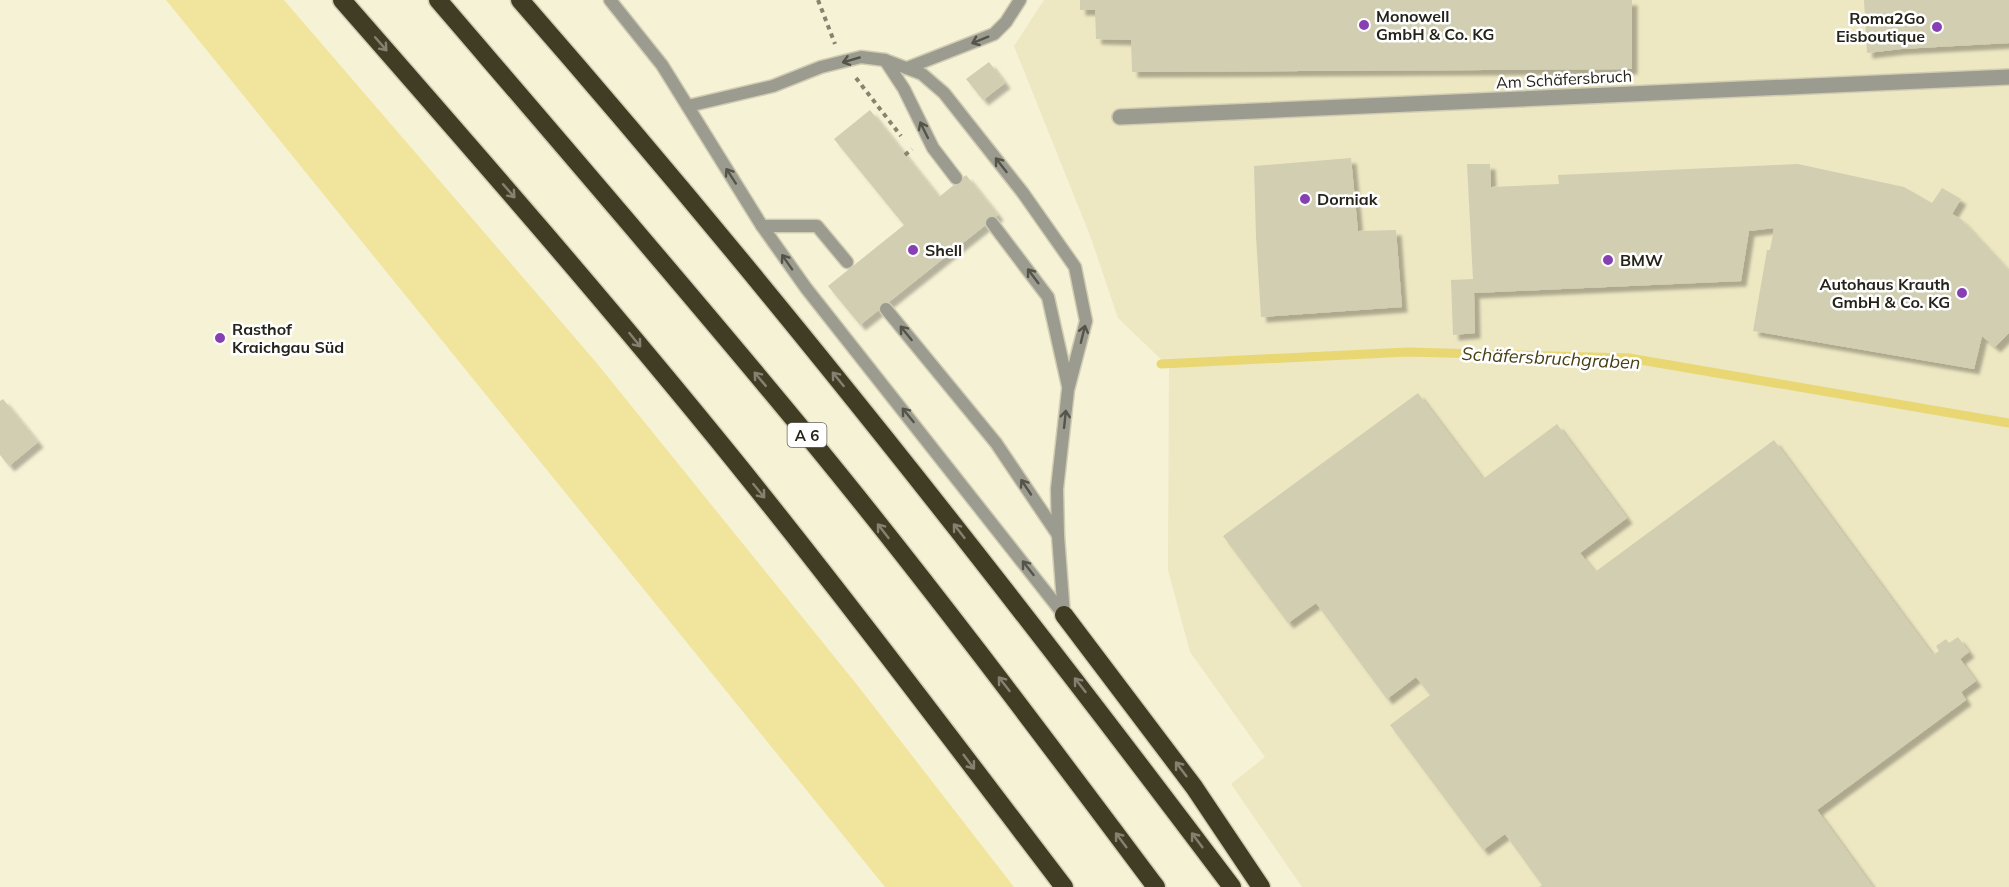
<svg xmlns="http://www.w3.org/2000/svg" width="2009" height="887" font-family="Mulish,sans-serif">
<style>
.built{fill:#ede7c2}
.green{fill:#f1e59e}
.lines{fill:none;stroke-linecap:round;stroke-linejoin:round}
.stream{stroke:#e8d772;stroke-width:9}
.building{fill:#d2ceb2;filter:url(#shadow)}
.lane-casing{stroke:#d1cdb3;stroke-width:15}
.street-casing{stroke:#d1cdb3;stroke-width:18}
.highway-casing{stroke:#d1cdb3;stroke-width:21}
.path{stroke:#868370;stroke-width:4;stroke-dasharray:4.5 4.5;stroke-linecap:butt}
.lane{stroke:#9c9b8f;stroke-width:12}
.street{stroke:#9c9b8f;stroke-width:15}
.highway{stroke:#413d25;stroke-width:18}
.oneway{stroke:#555449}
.oneway2{stroke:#848171}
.poi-dot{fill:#8740b3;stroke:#fff;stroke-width:2}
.labels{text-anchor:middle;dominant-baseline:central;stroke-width:5;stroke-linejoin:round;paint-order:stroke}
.shield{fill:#fff;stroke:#67665f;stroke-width:1.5}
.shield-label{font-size:15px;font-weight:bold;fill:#26241a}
.poi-label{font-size:16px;font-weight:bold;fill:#26241a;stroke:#fff;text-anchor:start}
.street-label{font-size:16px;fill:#26241a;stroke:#fff}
.water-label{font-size:18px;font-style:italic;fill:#484116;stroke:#fff}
</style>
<defs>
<filter id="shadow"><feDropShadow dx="5.5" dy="5.5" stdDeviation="1.5" flood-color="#0004"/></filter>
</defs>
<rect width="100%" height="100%" fill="#f6f2d5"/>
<path class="built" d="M1044,0H2009V887H1302L1231,784L1265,757L1190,652L1168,570L1169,367L1118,318L1091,238L1014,46Z"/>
<path class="green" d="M166,0H284L595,361L858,686L1014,887H885Z"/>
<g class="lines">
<path class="stream" d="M1161,364L1408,352L1629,358L2009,423"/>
</g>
<g class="building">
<path d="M1080,0H1632V69L1132,72L1131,40L1096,39L1095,10H1080Z"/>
<path d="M1864,0H2009V43L1901,49L1867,53Z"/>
<path d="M989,62L1005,83L983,100L966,79Z"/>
<path d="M870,110L939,197L966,175L998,215L860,325L828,286L904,225L834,139Z"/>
<path d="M1351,158L1358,231L1396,230L1402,307L1261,317L1256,237L1254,166Z"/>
<path d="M1467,164H1490L1491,187L1559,184L1558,175L1798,164L1904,187L1932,203L1942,188L1961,199L1952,214L1961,219L2009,271V333L1995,347L1982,336L1974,369L1753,331L1767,250H1770L1774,228L1749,231L1741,281L1474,293L1475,333L1453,335L1451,280L1473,279Z"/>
<path d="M1418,393L1483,479L1557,424L1627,518L1580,553L1595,572L1774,440L1933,655L1939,651L1936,646L1946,639L1949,643L1958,637L1969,652L1960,659L1976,681L1961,692L1966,700L1817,810L1873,887H1539L1542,885L1505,834L1483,850L1390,725L1430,695L1416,677L1387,699L1316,603L1288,623L1223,536Z"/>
<path d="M3,399L38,442L9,466L0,455V401Z"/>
</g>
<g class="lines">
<defs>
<g id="lane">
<path d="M610,0L662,65L762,226L806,288L1064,615"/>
<path d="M885,60L904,89L933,148L956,178"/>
<path d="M907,68L994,34L1006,22L1020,0"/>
<path d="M688,106L773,86L821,67L861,57L885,60L922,74L944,93L1023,193L1075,267L1086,321L1068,390L1057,489L1058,536L1064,615"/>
<path d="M992,223L1048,297L1068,386"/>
<path d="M762,226H817L847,262"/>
<path d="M886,309L996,443L1058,535"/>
</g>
<path id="street" d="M1120,117L2009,77"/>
<g id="highway">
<path d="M342,0C475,152 607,303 734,460C847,600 955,744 1064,887"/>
<path d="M438,0C565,148 693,296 816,446C934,590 1045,739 1156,887"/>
<path d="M520,0C770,286 1004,584 1232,887"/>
<path d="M1064,615L1194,787L1261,887"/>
</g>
</defs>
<use href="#lane" class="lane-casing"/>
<use href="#street" class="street-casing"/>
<use href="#highway" class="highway-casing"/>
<g class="path">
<path d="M818,0L835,44"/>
<path d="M856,78L901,136"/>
<path d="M905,155L912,149"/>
</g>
<use href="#lane" class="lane"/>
<use href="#street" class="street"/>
<use href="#highway" class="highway"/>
</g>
<defs><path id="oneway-shaft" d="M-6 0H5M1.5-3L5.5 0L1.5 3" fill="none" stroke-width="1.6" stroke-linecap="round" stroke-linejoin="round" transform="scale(1.5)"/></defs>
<g class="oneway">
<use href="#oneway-shaft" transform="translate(980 40) rotate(158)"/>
<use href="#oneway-shaft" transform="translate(851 60) rotate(164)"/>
<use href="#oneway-shaft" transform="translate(924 130) rotate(-116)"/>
<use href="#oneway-shaft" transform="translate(1001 165) rotate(-128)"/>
<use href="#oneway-shaft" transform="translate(731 176) rotate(-123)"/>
<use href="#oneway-shaft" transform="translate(787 262) rotate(-125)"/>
<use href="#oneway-shaft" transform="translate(1033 276) rotate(-127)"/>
<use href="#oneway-shaft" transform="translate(906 333) rotate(-129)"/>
<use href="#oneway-shaft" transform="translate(1083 334) rotate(-76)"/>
<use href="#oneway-shaft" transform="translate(908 415) rotate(-129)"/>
<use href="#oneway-shaft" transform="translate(1065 419) rotate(-84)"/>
<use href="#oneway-shaft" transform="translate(1026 487) rotate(-124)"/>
<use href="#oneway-shaft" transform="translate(1028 568) rotate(-128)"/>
</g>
<g class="oneway2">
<use href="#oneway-shaft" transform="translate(381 44) rotate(49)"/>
<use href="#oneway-shaft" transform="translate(509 191) rotate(49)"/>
<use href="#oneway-shaft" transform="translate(635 340) rotate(51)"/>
<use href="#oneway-shaft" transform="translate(760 379) rotate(-130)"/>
<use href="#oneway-shaft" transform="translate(838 379) rotate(-129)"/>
<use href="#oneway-shaft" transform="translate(759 491) rotate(51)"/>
<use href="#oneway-shaft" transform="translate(883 531) rotate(-128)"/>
<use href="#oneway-shaft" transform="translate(959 531) rotate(-128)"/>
<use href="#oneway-shaft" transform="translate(1004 684) rotate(-128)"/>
<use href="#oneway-shaft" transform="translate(1080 685) rotate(-128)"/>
<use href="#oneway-shaft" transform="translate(969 762) rotate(53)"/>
<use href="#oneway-shaft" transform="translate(1181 769) rotate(-127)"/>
<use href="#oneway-shaft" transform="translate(1121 840) rotate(-127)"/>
<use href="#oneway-shaft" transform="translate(1197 840) rotate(-127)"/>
</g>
<g class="poi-dot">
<circle cx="1364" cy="25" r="6"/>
<circle cx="1937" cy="27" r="6"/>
<circle cx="1305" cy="199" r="6"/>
<circle cx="913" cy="250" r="6"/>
<circle cx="1608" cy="260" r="6"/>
<circle cx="1962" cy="293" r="6"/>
<circle cx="220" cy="338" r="6"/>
</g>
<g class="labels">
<rect class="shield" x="787.5" y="423" width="39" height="24" rx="4.5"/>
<g class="shield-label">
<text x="807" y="435">A 6</text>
</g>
<g class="poi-label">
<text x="1376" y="16">Monowell<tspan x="1376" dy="18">GmbH &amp; Co. KG</tspan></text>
<text x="1925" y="18" text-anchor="end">Roma2Go<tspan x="1925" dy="18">Eisboutique</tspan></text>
<text x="1317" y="199">Dorniak</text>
<text x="925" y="250">Shell</text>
<text x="1620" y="260">BMW</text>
<text x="1950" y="284" text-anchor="end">Autohaus Krauth<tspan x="1950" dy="18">GmbH &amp; Co. KG</tspan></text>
<text x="232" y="329">Rasthof<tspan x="232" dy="18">Kraichgau Süd</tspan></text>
</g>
<g class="street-label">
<text transform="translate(1564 79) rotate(-3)">Am Schäfersbruch</text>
</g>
<g class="water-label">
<text transform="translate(1551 358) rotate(3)">Schäfersbruchgraben</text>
</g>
</g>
</svg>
